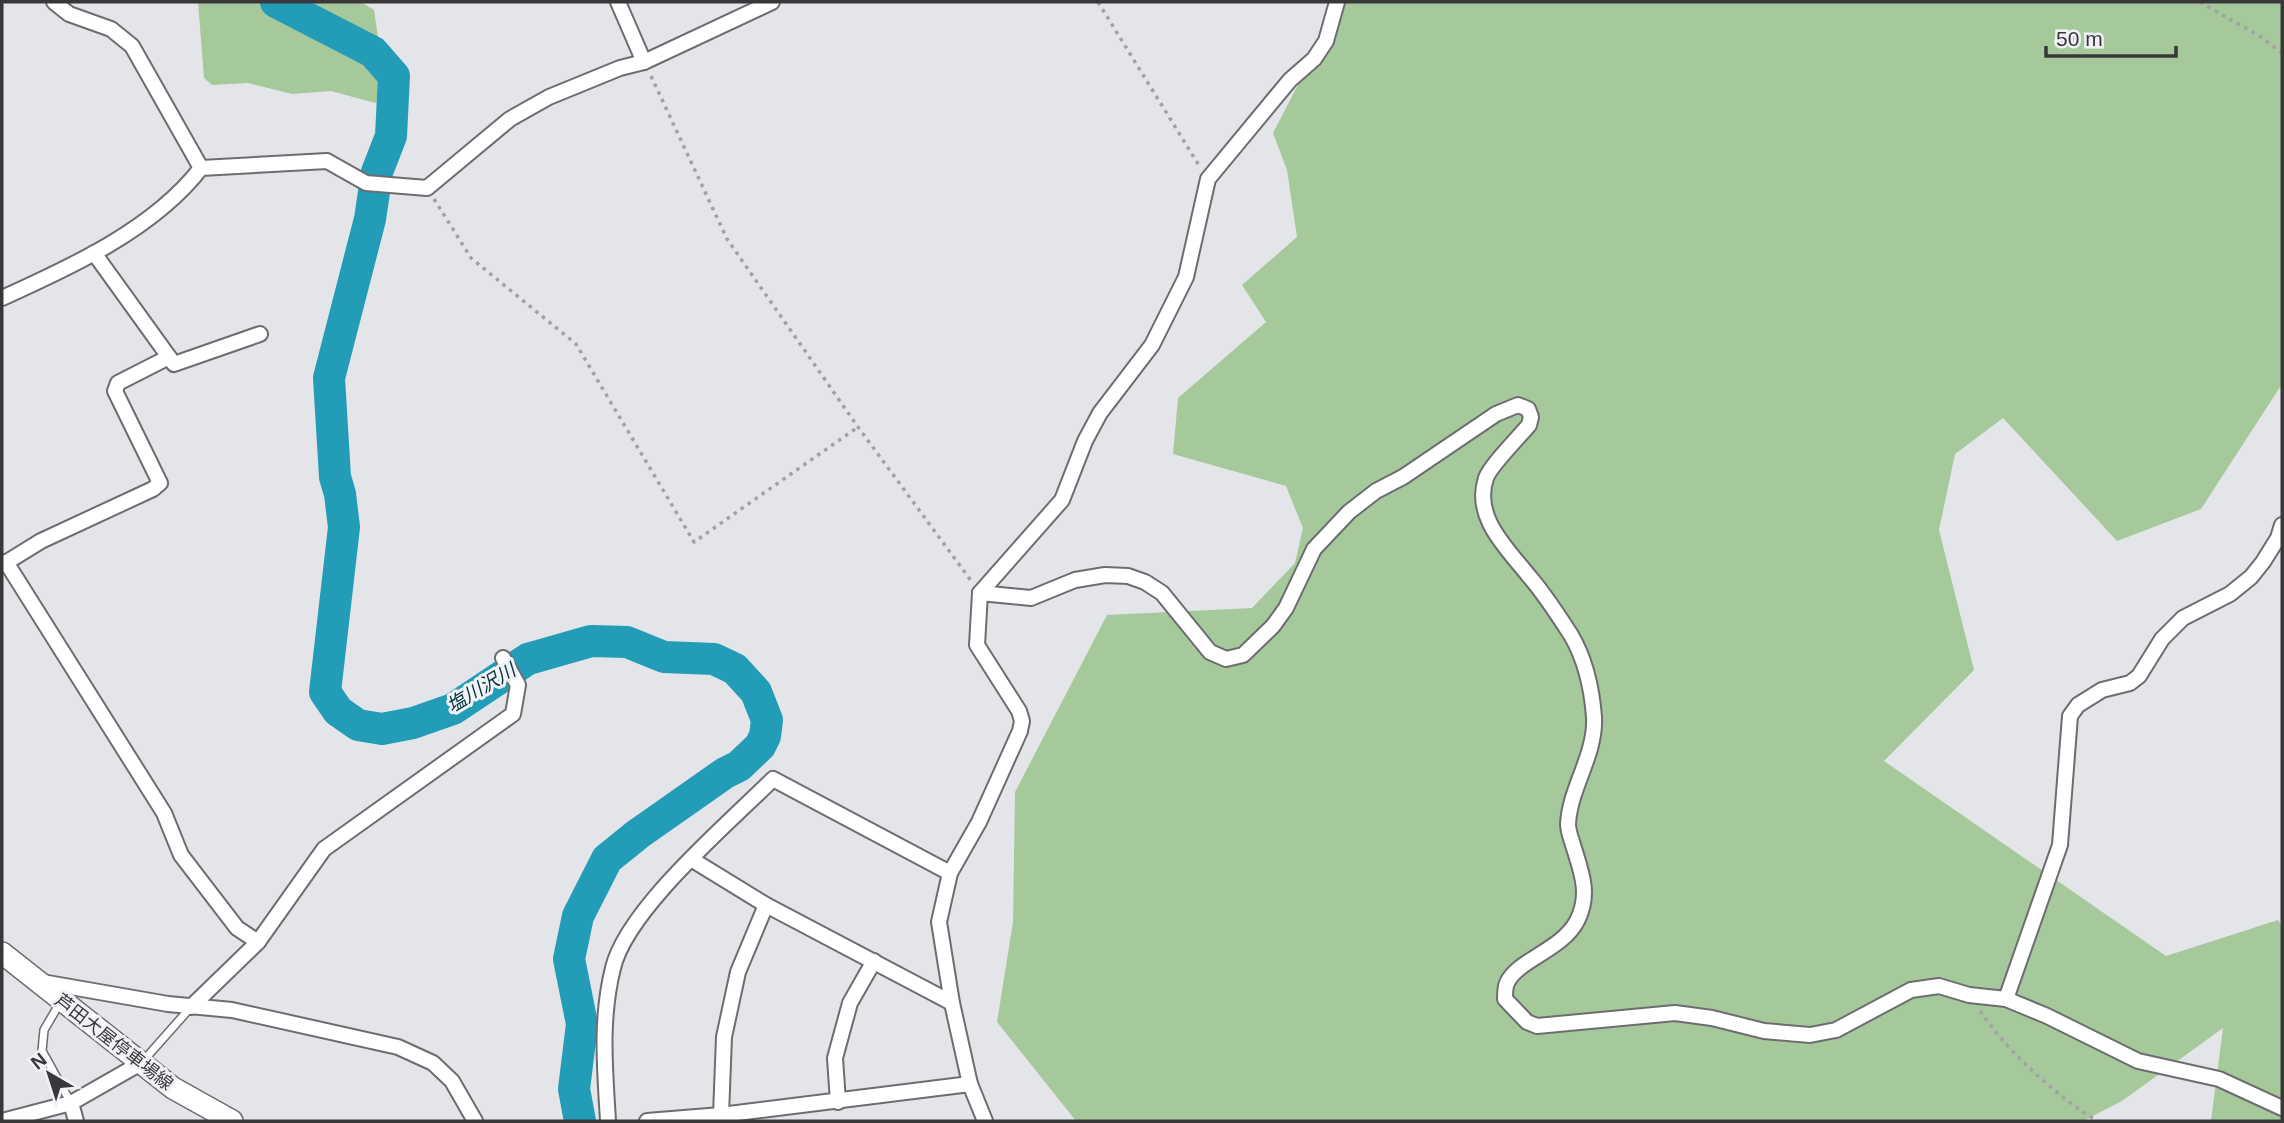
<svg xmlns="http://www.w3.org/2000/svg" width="2284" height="1123" font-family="Arial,'Noto Sans JP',sans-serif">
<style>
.green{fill:#a6c99b}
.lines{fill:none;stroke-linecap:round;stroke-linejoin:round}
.river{stroke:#229cb7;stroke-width:32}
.lane-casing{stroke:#6d6d71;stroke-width:10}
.street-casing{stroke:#6d6d71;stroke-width:18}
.secondary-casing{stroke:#6d6d71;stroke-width:24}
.path{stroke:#a1a2a5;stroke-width:3.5;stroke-dasharray:3.5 5;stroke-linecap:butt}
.lane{stroke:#fff;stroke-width:7}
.street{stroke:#fff;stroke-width:14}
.secondary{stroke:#fff;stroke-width:21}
.labels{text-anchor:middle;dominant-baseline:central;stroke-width:6;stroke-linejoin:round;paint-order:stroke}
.street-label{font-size:18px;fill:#38383a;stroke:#f1f2f6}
.water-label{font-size:19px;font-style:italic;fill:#00343f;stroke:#f1f2f6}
</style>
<rect width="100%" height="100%" fill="#e4e5e9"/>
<g class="green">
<path d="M198,2H361L374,10L386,90L375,103L331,91L292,94L248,83L212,85L204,78Z"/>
<path d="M1341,2H2282V384L2201,509L2117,541L2003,418L1955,454L1939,530L1974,670L1884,761L2166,956L2278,920L2282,926V1121H2211L2223,1028L2122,1101L2083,1121H1076L997,1022L1013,922L1015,792L1107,615L1252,608L1295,563L1303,528L1286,486L1173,454L1178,398L1266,322L1242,285L1297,237L1287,170L1273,133Z"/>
</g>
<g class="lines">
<path class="river" d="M276,2L373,52L394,76L391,136L377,172L370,219L329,378L335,477L340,494L344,527L325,692L338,711L358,725L382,729L413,723L453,709L528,659L591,641L627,642L664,657L714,659L735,669L756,692L767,720L765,736L760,746L739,766L725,773L638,834L607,859L578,916L569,959L582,1024L574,1089L580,1121"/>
<defs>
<g id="lane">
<path d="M61,1001L44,1030L42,1051L71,1103"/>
<path d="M144,1060L191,1007"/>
</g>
<g id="street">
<path d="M54,2L69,14L111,29L132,46L201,168"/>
<path d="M618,2L644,62"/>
<path d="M94,253L174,364L260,334"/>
<path d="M2,298C71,267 154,229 201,168L327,161L366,183L427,188L510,119L549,97L620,68L644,62L772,2"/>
<path d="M6,562L164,813L181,855L237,928L258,942L191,1007"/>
<path d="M2,565L41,541L153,489L160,483L115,391L118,383L169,357"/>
<path d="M980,593L1031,598L1075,580L1105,575L1128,576L1145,582L1162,593L1210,652L1226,659L1243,655L1273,626L1286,608L1314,549L1349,512L1376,491L1403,477L1496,414L1518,405L1528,409L1531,417L1529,425C1520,436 1490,466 1486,478C1473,517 1506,547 1528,575C1544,593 1558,615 1571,635C1585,659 1592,690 1594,717C1596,755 1570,787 1568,824C1568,831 1571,838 1573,845C1581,871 1591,894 1577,921C1562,950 1517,960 1507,983C1505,987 1505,995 1505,999L1527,1022L1537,1026L1675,1013L1712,1018L1764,1031L1810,1035L1836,1030L1911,990L1939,986L1969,995L2006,999L2047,1016L2138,1061L2219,1079L2282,1108"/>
<path d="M691,859L766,905L952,1003"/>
<path d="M258,942L324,849L513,714L518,685L503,658"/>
<path d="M42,982L168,1004L232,1010L398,1047L433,1063L452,1081L475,1121"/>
<path d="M2006,999L2060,845L2070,716L2078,705L2102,690L2130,683L2139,676L2162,639L2183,618L2230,594L2251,577L2263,562L2278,538L2282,525"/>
<path d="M838,1102L835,1058L850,1003L874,961"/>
<path d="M71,1103L76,1121"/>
<path d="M721,1115L724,1037L738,972L766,905"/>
<path d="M2,1121L71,1103L141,1063"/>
<path d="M608,1121C605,1069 600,1020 613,968C627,909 729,823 773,779L950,873"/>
<path d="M647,1121L721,1115L970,1084"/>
<path d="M985,1121L970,1084L952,1003L939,922L950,873L979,822L1020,731L1022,721L1019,711L977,645L980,593L1062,500L1085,441L1100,413L1152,345L1186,277L1208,179L1290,80L1314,59L1326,41L1337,2"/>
</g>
<path id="secondary" d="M2,953L173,1088L232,1121"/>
</defs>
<use href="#lane" class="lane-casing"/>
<use href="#street" class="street-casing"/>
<use href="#secondary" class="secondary-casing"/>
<g class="path">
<path d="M1098,2L1200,167"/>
<path d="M2200,2L2261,37L2282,53"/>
<path d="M651,76L727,239L858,427L972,582"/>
<path d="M434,199L471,258L576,344L694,542L858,427"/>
<path d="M1980,1011C2008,1052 2055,1095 2097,1121"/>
</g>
<use href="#lane" class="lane"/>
<use href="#street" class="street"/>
<use href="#secondary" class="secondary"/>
</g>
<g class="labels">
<g class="street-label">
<text transform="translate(114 1042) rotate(38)">芦田大屋停車場線</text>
</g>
<g class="water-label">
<text transform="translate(481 688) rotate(-31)">塩川沢川</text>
</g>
</g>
<rect width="2284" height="1123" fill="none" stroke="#38383a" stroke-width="7"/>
<g transform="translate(49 1074) rotate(321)" stroke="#f1f2f6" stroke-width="5" paint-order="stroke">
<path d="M0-5L12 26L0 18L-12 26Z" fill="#38383a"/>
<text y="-10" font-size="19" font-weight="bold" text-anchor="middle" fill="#38383a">N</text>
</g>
<path d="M2046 46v10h130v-10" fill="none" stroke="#38383a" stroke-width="3.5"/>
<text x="2056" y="46" font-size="21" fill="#38383a" stroke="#f1f2f6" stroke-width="5" paint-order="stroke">50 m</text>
</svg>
